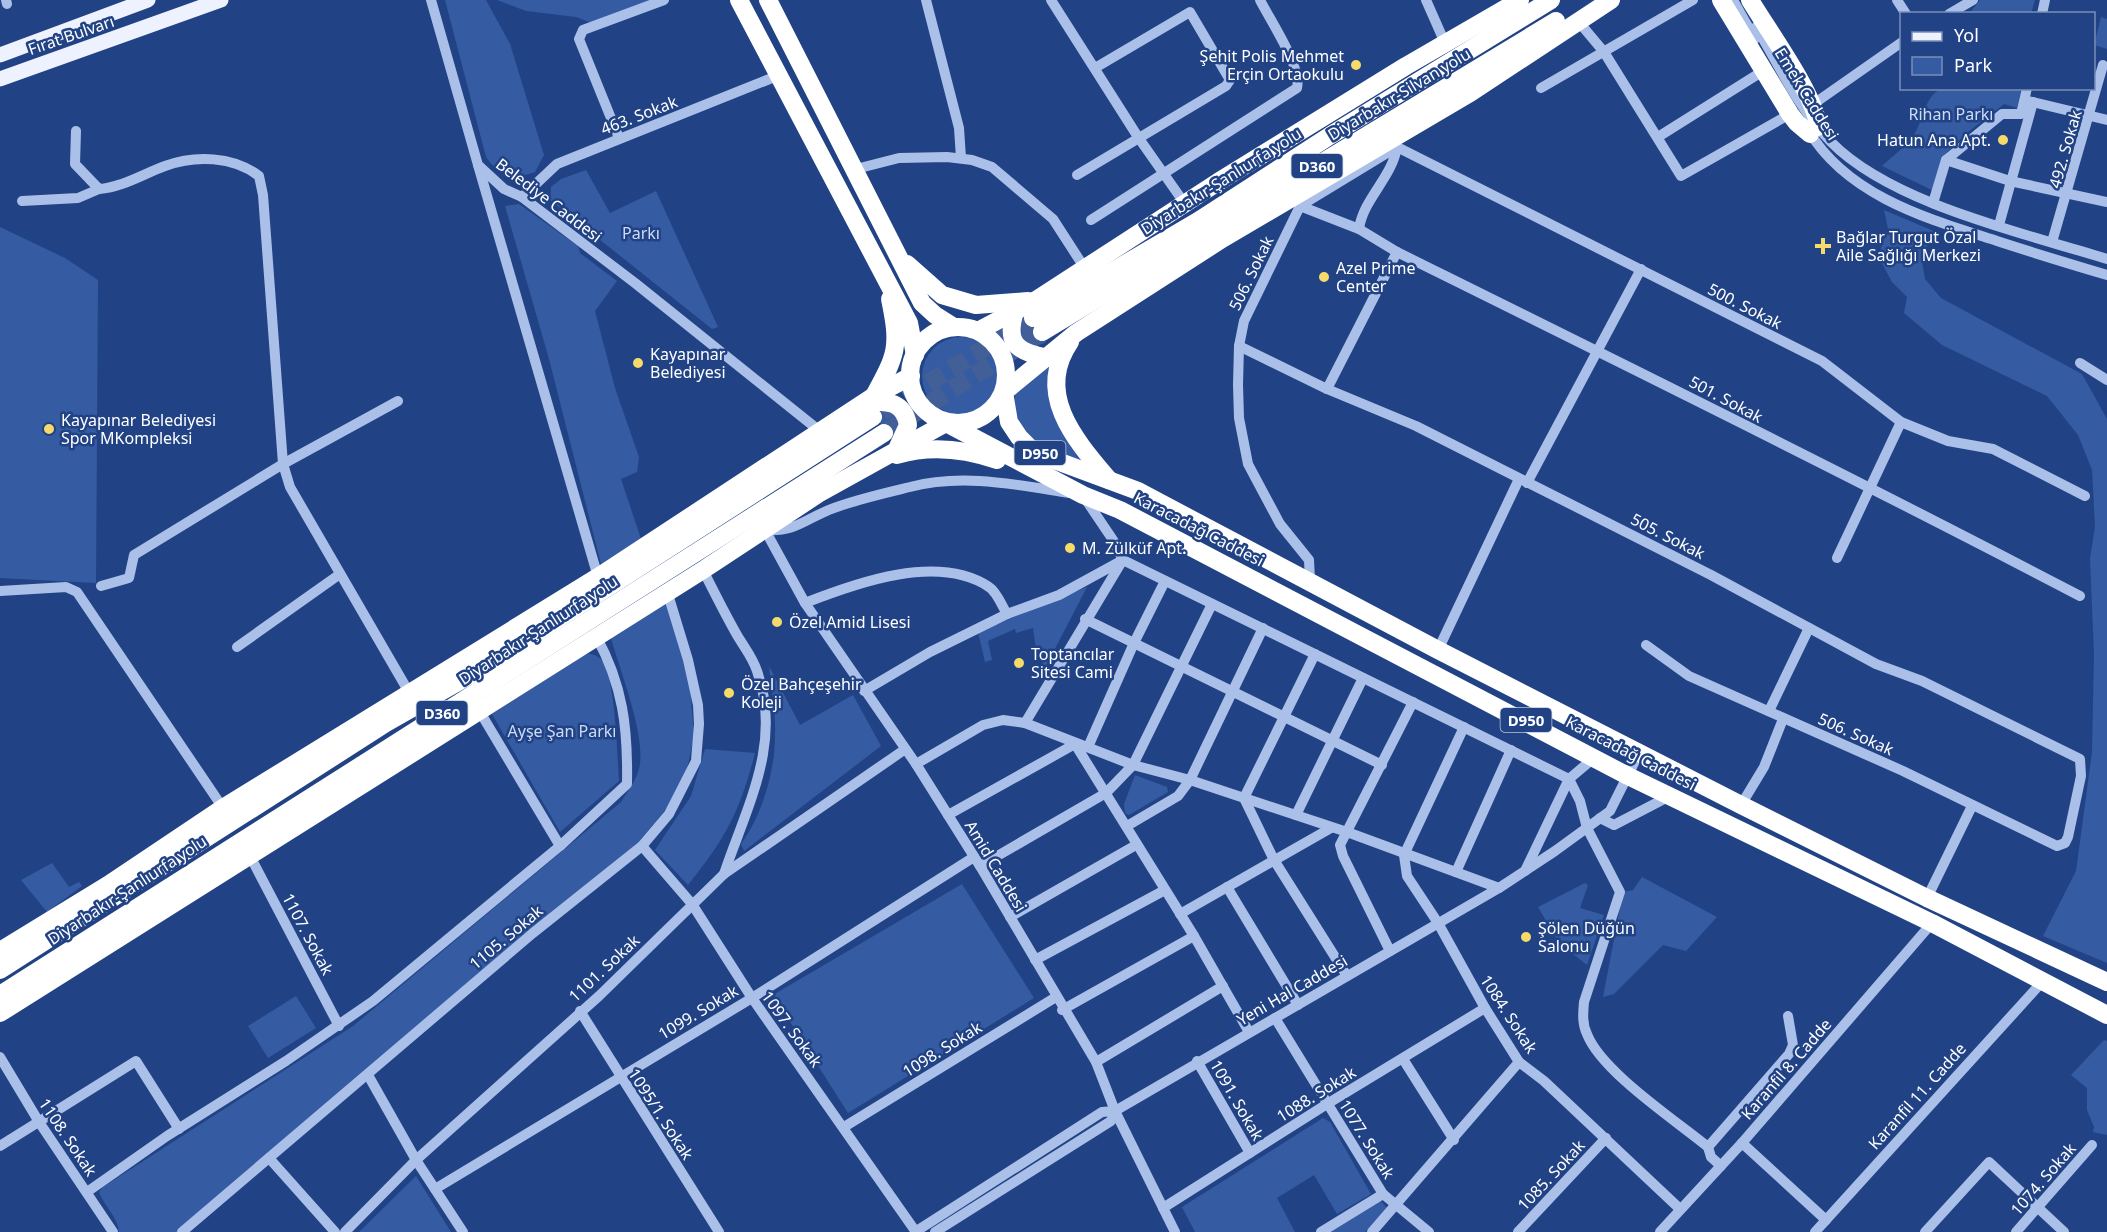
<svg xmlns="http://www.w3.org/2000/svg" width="2107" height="1232" font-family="'Noto Sans',sans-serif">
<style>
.green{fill:#355ba2}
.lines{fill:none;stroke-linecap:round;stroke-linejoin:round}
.highway-tunnel{stroke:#425f97;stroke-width:18;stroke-dasharray:18 9;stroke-linecap:butt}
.minor{stroke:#aac0e9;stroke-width:10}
.major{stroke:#edf2fe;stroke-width:15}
.highway{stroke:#fff;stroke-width:18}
.poi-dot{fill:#f6db6b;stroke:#214385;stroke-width:2}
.labels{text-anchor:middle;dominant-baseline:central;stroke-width:5;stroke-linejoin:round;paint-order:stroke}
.shield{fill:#214385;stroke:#bcc7da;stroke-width:1.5}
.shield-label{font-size:15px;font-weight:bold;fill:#fff}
.street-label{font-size:16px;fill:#fff;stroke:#214385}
.poi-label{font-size:16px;fill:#fff;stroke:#214385;text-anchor:start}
.park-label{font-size:16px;fill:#ceddf7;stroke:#214385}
</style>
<rect width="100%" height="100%" fill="#214385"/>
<g class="green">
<path d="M445,0H486L510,44L544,155L535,172C513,180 499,176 486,157Z"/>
<path d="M497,0H653L592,23L576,17L526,11Z"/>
<path d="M1980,0H2035L2031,13L1969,14Z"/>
<path d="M2101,17L2107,19V49L2094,45Z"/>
<path d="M1940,89H2021L2017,108L2004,104L1968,132L1947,152L1936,192L1882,166C1891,157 1903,149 1911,139C1923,125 1922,100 1940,89Z"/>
<path d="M586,170L610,213L656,191L718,327L712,329L550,200L551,187L561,179Z"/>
<path d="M519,204L578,246L580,253L617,281L595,311L615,388L639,457L637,472L621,479L641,539L601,564L549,359L505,206Z"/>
<path d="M1884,210L1936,232L1921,256L1925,279L1941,298L2082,374L2107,419V963L2043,936L2076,871L2092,752L2094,654L2090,559L2095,526L2092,470L2078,435L2047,396L1942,345L1904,313L1907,297L1892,282L1878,256L1888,229Z"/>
<path d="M0,227L65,258L98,280L96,583L0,578Z"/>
<path d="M1028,313L1046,342C1024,355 1018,337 1021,318Z"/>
<circle cx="961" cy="376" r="39"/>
<path d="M1051,360C1055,407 1055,433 1088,469C1053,452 1011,440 1015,394Z"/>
<path d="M871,409L891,410C901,420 903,429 891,439Z"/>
<path d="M1087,587L1045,668L1036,650L1033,628L1016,633L1015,629L988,641L992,660L985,662L978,632Z"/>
<path d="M666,604L690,685L694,736L685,779L670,804L637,844L177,1232H119C118,1217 104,1206 99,1192L103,1187L353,1026L621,802C628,791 635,782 639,769C647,738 620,671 611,638Z"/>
<path d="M585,653C591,654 597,655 602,660C616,681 617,754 619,781L560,832L492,714Z"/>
<path d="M769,666L800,725L853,695L881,746L744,851L741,844C762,815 775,772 775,735C776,713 771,689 769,666Z"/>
<path d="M705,749L755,753C740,811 726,838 688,885L655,850L691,796Z"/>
<path d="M1135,775L1167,787L1168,792L1129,815L1125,813L1124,804Z"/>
<path d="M52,863L69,887L79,882L82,886L47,912L21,880Z"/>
<path d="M1642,877L1717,917L1686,951L1663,945L1614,994L1603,997L1623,892L1633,890Z"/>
<path d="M1585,883L1588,885L1580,908L1604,915L1587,965L1559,943L1538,907Z"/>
<path d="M962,884L1034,998L848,1113L773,995Z"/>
<path d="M296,996L316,1028L268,1058L248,1026Z"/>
<path d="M2104,1040L2107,1041V1135L2093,1132L2094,1127L2087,1110V1088L2071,1075Z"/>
<path d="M1323,1118L1330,1122L1371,1194L1337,1214L1314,1175L1277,1198L1295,1232H1195L1182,1207Z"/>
<path d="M416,1176L451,1232H359Z"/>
<path d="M1381,1201L1388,1209L1365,1232H1330Z"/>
</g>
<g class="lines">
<g class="highway-tunnel">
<path d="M882,412L1033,318"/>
<path d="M884,433L1042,332"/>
</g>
<g class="minor">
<path d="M6,0L7,4"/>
<path d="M431,0L478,165L504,189L522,197L635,283L821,432"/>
<path d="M926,0L959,128L961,158"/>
<path d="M1051,0L1138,137L1185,204"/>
<path d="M1426,0L1445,43"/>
<path d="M1733,0L1755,39"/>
<path d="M1897,0L1906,14"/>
<path d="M1949,14L1973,0"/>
<path d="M2042,14L2045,0"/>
<path d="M1578,21L1604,52L1681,176L1790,114"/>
<path d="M1756,27C1779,65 1799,110 1831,142C1892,204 2024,233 2107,259"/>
<path d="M1541,88L1693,0"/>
<path d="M2028,101L2107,120"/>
<path d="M1812,105L1902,42"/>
<path d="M1808,130C1848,197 1929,219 1997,241C2034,253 2070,264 2107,275"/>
<path d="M76,131L75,164L99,189C123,187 143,174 165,166C195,155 233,156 259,176L263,195L283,464L290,487L410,694"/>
<path d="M1658,137L1763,71"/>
<path d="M619,138L579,39L583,30L664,0"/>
<path d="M1391,138L1397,147L1822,361L1901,422L1948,441L1993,449L2085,496"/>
<path d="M1946,160L2010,181L2107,202"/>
<path d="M478,165L598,577"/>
<path d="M856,169L899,158L947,157L972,160L992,167L1053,219L1084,267"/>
<path d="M1077,175L1226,86L1230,80L1190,12L1095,68"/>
<path d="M522,197L557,164L777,76"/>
<path d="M1303,200L1244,321L1239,346L1238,385L1239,418L1248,464L1280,524L1309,560L1310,580"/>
<path d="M22,201L78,198L99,189"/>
<path d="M1933,203L1946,160L2002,114H2021L2027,88"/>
<path d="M1300,206L1359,229L1397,252C1625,365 1854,478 2080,596"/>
<path d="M1300,206L1397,147"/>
<path d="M1091,220L1297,88C1302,67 1270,20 1260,0"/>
<path d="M1999,225L2033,102"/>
<path d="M1359,229C1363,199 1392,178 1397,147"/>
<path d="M2052,242L2103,65"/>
<path d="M1239,346L1327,389L1416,426L1711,575L1876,664L1922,681L2080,759L2081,776L2068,837L2065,843L2057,846L1903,771L1689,676L1646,645"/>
<path d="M2080,363L2107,380"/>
<path d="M1327,389L1397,252"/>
<path d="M1527,483L1641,269"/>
<path d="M1084,497L1113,540L1123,560L1569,779L1580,801L1587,828L1620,892L1584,1002C1583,1013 1582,1024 1587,1034C1601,1071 1675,1120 1708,1147L1789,1054L1793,1045L1788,1016"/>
<path d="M765,530L805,603L916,764L980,866L1096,1062L1115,1111L1175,1232"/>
<path d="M766,530C797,532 806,518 834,508C858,499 885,493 910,487C963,473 1017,485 1070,493"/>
<path d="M1837,558L1901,422"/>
<path d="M703,570C714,592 725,614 737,635C744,647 753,658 757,671C783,743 746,808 724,874"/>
<path d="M101,586L129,578L134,555L283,464L398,401"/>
<path d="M0,591L66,587L77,592L223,808"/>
<path d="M805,603C856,583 938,553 989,587C997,592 1002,606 1007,614"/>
<path d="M1085,619L1382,765"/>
<path d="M237,647L340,574"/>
<path d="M1438,650L1519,479"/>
<path d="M1315,654L1244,798L1274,860L1347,976"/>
<path d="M864,691L930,652L1007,614L1059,595L1123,560"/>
<path d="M1769,711L1809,628"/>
<path d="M480,712L560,846"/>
<path d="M1025,723L1121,563"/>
<path d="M1464,727L1404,855L1407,876L1438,923L1485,1008L1519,1062L1544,1081L1680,1209"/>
<path d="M1088,747L1134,643L1165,581"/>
<path d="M916,764L983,725L1003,720L1025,723L1133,765L1190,780L1347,832L1499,888"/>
<path d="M1741,805L1764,767L1783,719"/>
<path d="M948,815L1075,744L1194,936L1249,1032"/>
<path d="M1296,815L1363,678"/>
<path d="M1600,818L1614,825L1664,799L1667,794"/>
<path d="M1127,826L1178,796L1190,780L1263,628"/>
<path d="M642,846L692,904L752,998L916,1232"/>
<path d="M250,856L339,1026"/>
<path d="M980,866L1106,793L1133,765L1212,604"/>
<path d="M1525,871L1569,779L1595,757"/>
<path d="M1456,872L1511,750"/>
<path d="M1227,887L1298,1005"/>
<path d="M1927,898L1972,806"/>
<path d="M1180,914L1331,828"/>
<path d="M1010,917L1136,845"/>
<path d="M1390,951L1343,856L1340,845L1413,702"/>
<path d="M1035,960L1165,890"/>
<path d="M1062,1010L1194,936"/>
<path d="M580,1011L719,1232"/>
<path d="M1275,1018L1383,1194L1429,1232"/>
<path d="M0,1057L39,1122L113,1232"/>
<path d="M1403,1059L1454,1140"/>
<path d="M1197,1061L1250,1153"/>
<path d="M1096,1062L1223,986"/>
<path d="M368,1075L416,1160L463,1232"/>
<path d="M844,1127L1056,997"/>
<path d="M1742,1143L1826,1220"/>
<path d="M0,1146L136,1061L179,1129"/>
<path d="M1708,1147L1711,1157L1721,1166"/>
<path d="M269,1158L335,1232"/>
<path d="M435,1189L752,998L974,857"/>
<path d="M87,1192L167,1136L286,1061L373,1001L560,846L627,784C628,728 623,685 596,636"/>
<path d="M1163,1208L1327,1104L1485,1008"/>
<path d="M182,1232L533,933L642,846L669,814L696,761L699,724L698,705L688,660L667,591"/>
<path d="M345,1232L416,1160L599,996L724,874L904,750"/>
<path d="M915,1232L1102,1112L1115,1111"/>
<path d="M935,1232L1111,1121L1115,1111L1499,888L1555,851L1610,811L1634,763V750"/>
<path d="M1321,1232L1383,1194"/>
<path d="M1372,1232L1519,1062"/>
<path d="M1518,1232L1606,1138"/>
<path d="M1660,1232L1742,1143L1932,923"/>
<path d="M1815,1232L2043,981"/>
<path d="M1925,1232L1989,1162L2064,1232"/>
<path d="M2016,1232L2092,1145"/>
</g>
<g class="major">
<path d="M0,55L148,0"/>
<path d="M0,79L221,0"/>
</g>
<g class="highway">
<path d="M739,0L909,323L915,355"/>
<path d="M768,0L922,303L935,315L954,327"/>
<path d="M1611,0L1470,93L1222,239L1076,333L1004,392L1009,422L1019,437L1030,448L1049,458L1138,491L1438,650L1741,805L1927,898L2107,982"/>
<path d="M1721,0L1790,114L1797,123L1810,134"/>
<path d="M1750,0C1767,29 1817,97 1818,127"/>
<path d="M907,264L942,295L976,305L1028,301"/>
<path d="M1015,311C1006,341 1014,351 1044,357"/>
<path d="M1033,318L1198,221L1331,135L1551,0"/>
<circle cx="958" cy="375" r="48"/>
<path d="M978,331L1036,300L1218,182L1406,66L1520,0"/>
<path d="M1042,332L1556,21"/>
<path d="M1070,342C1034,394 1076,441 1109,480"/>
<path d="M874,396C897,354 900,347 890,299"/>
<path d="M867,403C888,400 904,402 908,425L897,449"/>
<path d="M897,455C930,445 965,449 997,460"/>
<path d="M0,951L108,885L223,808L598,577L874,396L911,376"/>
<path d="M0,970L386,723L481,669L873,417"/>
<path d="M0,995L884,433"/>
<path d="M0,1013L703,570L818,494L946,423L1083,495L1120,510L1628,776L1932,923L2107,1015"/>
</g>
</g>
<g class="poi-dot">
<circle cx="1356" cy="65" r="6"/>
<circle cx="2003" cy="140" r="6"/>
<path d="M1820 237h6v6h6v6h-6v6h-6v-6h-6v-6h6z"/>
<circle cx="1324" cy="277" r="6"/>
<circle cx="638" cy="363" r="6"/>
<circle cx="49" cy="429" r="6"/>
<circle cx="1070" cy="548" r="6"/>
<circle cx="777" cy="622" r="6"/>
<circle cx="1019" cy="663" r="6"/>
<circle cx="729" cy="693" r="6"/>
<circle cx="1526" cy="937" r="6"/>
</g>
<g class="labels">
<g class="shield">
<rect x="1291.5" y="154" width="51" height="24" rx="4.5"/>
<rect x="1014.5" y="441" width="51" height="24" rx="4.5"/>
<rect x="416.5" y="701" width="51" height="24" rx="4.5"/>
<rect x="1500.5" y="708" width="51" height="24" rx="4.5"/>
</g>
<g class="shield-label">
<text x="1317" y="166">D360</text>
<text x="1040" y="453">D950</text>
<text x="442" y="713">D360</text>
<text x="1526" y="720">D950</text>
</g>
<g class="street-label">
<text transform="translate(71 35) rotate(-19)">Fırat Bulvarı</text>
<text transform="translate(1399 94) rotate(-31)">Diyarbakır-Silvan yolu</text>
<text transform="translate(1807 94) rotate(58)">Emek Caddesi</text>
<text transform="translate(639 115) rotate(-21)">463. Sokak</text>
<text transform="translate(2065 149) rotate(-74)">492. Sokak</text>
<text transform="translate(1221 181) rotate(-32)">Diyarbakır-Şanlıurfa yolu</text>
<text transform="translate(549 200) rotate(37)">Belediye Caddesi</text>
<text transform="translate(1251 273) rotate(-64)">506. Sokak</text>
<text transform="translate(1745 306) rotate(27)">500. Sokak</text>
<text transform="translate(1726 399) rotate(28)">501. Sokak</text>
<text transform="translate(1199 529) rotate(27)">Karacadağ Caddesi</text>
<text transform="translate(1668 536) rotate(27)">505. Sokak</text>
<text transform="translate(538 630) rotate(-33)">Diyarbakır-Şanlıurfa yolu</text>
<text transform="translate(1856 734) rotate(24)">506. Sokak</text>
<text transform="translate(1631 753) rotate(27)">Karacadağ Caddesi</text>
<text transform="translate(996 866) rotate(59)">Amid Caddesi</text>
<text transform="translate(127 890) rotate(-33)">Diyarbakır-Şanlıurfa yolu</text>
<text transform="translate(308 934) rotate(62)">1107. Sokak</text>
<text transform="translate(506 937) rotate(-40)">1105. Sokak</text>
<text transform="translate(604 968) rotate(-43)">1101. Sokak</text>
<text transform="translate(1292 990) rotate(-30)">Yeni Hal Caddesi</text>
<text transform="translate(698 1012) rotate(-31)">1099. Sokak</text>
<text transform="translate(1509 1014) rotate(57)">1084. Sokak</text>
<text transform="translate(792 1029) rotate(54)">1097. Sokak</text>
<text transform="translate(942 1049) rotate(-32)">1098. Sokak</text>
<text transform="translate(1786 1069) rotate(-49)">Karanfil 8. Cadde</text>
<text transform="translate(1316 1094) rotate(-32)">1088. Sokak</text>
<text transform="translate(1917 1096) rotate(-48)">Karanfil 11. Cadde</text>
<text transform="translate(1237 1100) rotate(60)">1091. Sokak</text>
<text transform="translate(661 1114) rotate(57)">1095/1. Sokak</text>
<text transform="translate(68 1137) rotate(56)">1108. Sokak</text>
<text transform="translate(1367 1139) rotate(58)">1077. Sokak</text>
<text transform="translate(1551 1175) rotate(-47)">1085. Sokak</text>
<text transform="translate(2043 1179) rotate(-49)">1074. Sokak</text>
</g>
<g class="poi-label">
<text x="1344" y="56" text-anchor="end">Şehit Polis Mehmet<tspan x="1344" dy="18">Erçin Ortaokulu</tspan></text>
<text x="1991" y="140" text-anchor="end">Hatun Ana Apt.</text>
<text x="1836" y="237">Bağlar Turgut Özal<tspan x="1836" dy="18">Aile Sağlığı Merkezi</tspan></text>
<text x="1336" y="268">Azel Prime<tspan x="1336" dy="18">Center</tspan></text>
<text x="650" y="354">Kayapınar<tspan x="650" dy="18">Belediyesi</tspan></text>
<text x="61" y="420">Kayapınar Belediyesi<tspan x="61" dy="18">Spor MKompleksi</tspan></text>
<text x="1082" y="548">M. Zülküf Apt.</text>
<text x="789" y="622">Özel Amid Lisesi</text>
<text x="1031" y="654">Toptancılar<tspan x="1031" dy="18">Sitesi Cami</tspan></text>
<text x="741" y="684">Özel Bahçeşehir<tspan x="741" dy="18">Koleji</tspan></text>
<text x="1538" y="928">Şölen Düğün<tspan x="1538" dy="18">Salonu</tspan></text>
</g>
<g class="park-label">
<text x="1951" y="114">Rihan Parkı</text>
<text x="641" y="233">Parkı</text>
<text x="562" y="731">Ayşe Şan Parkı</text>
</g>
</g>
<rect x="1900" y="12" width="195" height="78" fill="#214385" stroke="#7a8eb6" stroke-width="1.5"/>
<rect x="1912" y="32" width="30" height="9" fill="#edf2fe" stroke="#7a8eb6" stroke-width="1.5"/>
<text x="1954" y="42" font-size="18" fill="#ffffff">Yol</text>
<rect x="1912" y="57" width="30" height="18" fill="#355ba2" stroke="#7a8eb6" stroke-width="1.5"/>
<text x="1954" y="72" font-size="18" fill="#ffffff">Park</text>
</svg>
